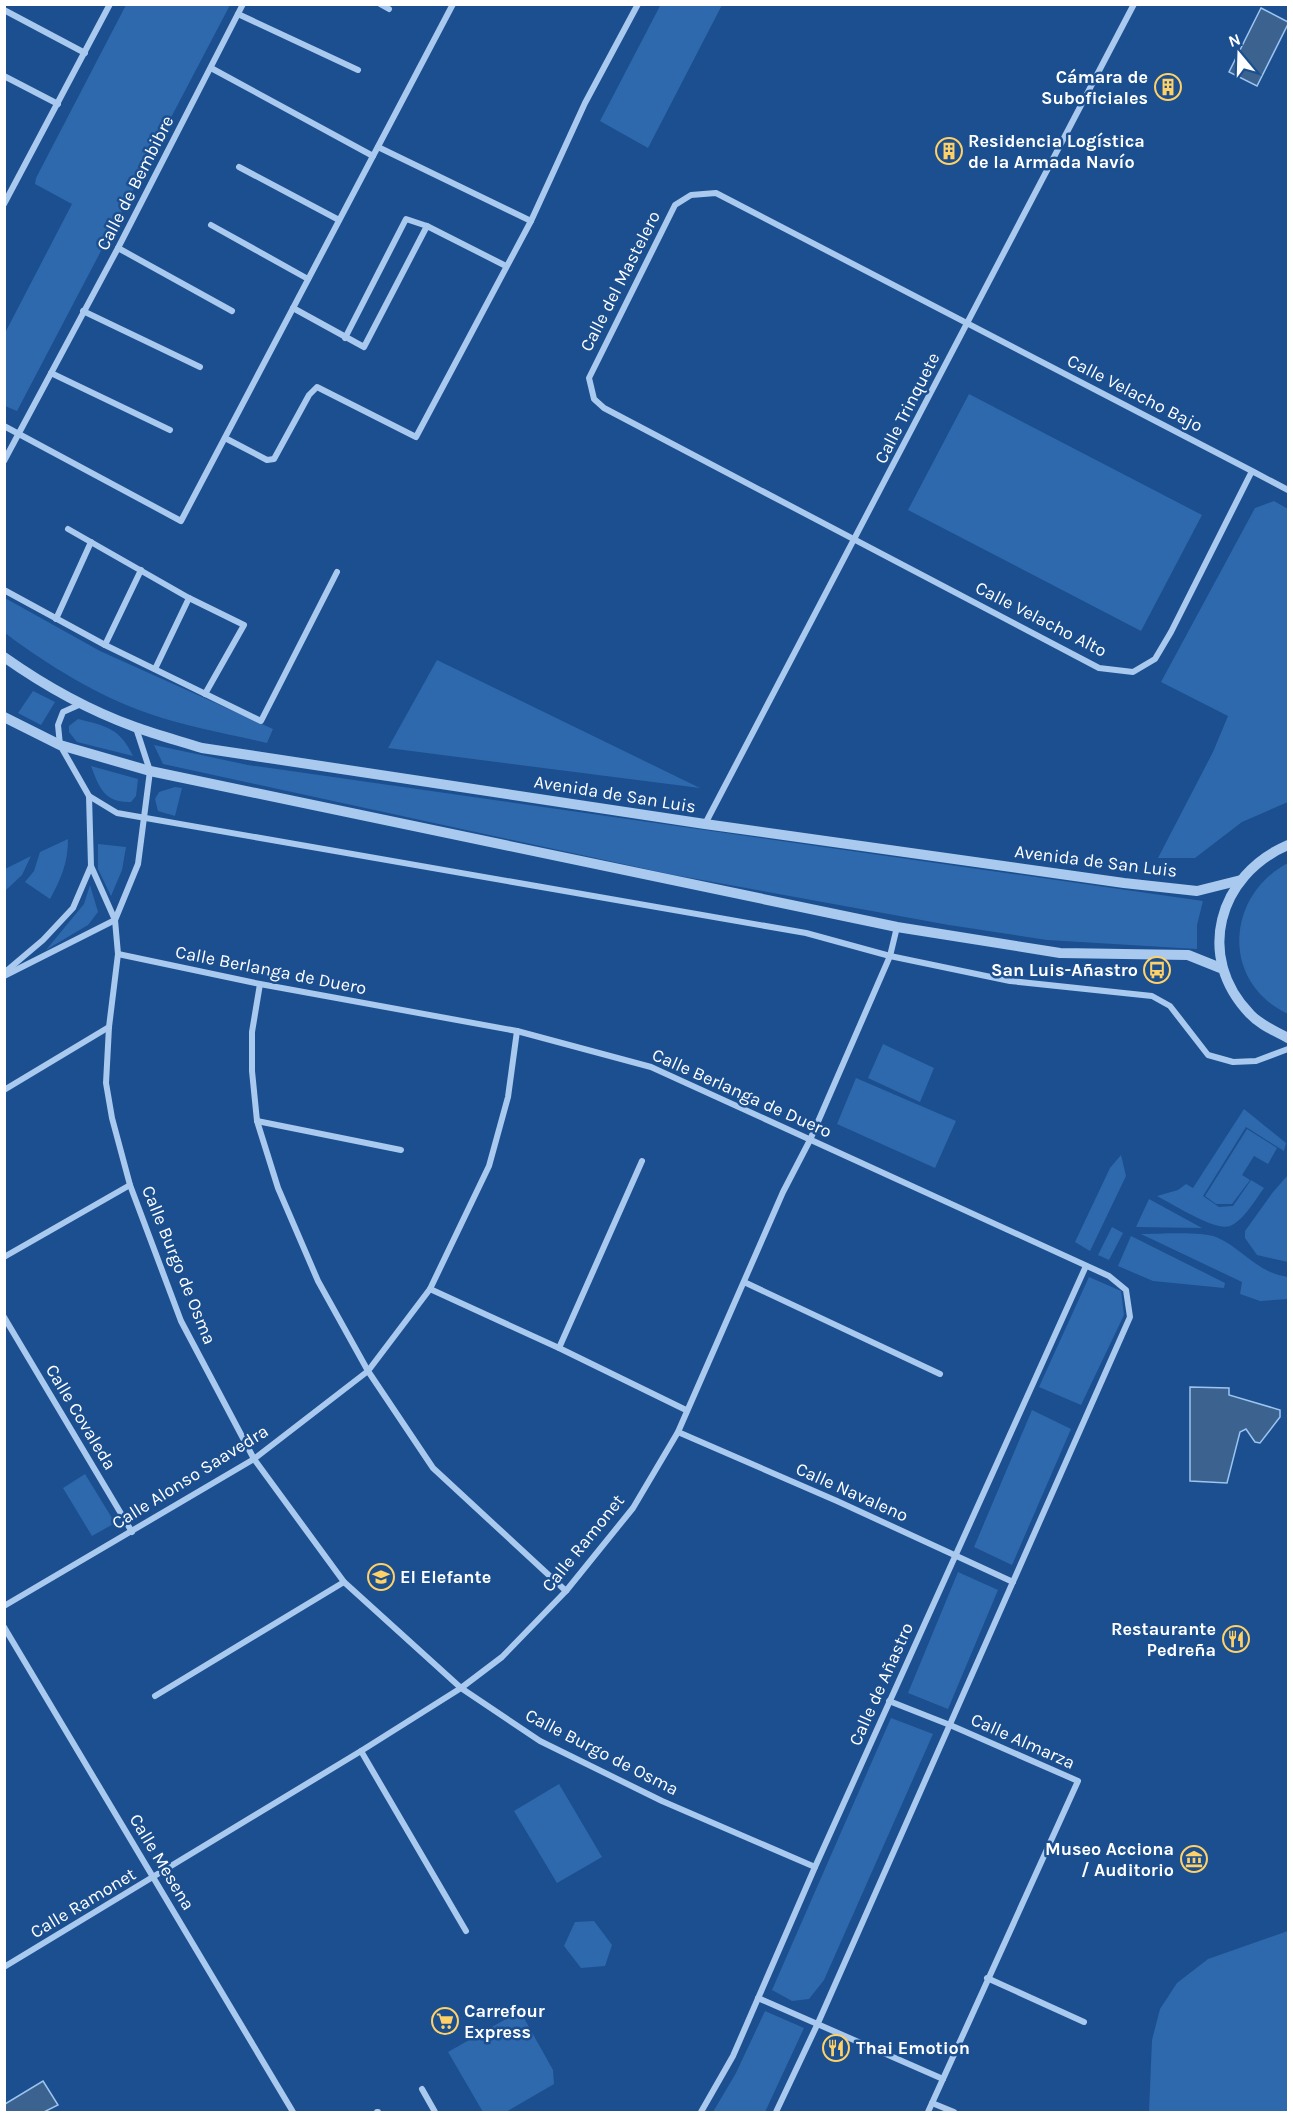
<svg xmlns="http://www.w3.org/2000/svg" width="1293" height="2117" font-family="Karla,sans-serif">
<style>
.green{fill:#2e69ad}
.water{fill:#3c6290;stroke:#9cc4f0;stroke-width:1.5}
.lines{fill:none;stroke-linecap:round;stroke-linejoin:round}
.minor{stroke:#a9c9ee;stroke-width:6}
.tertiary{stroke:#a9c9ee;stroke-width:10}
.labels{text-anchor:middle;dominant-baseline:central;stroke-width:5;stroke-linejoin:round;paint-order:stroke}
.poi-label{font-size:18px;font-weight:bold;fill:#fff;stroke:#1b4f8f;text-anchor:end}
.street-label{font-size:18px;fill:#fff;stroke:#1b4f8f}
</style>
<rect width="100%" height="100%" fill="#1b4f8f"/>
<g class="green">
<path d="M661,4L722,5L648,148L600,121Z"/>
<path d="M126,5H230L17,411L5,406V333L72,204L35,184L36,178Z"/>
<path d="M969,394L1202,515L1141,631L908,510Z"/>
<path d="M1274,501L1288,509V802L1242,822L1195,858H1158L1213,752L1228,716L1161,682L1255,508Z"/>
<path d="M5,598L100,651L273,729L267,743C229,734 188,727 150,714C98,696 49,666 5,633Z"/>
<path d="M437,660L700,788L388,748Z"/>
<path d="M33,691L55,702L41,725L18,713Z"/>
<path d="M78,719C106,726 120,728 133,756L77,742L69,732V726Z"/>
<path d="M154,745L248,765L1203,901L1197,925V949L1047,940L949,925L669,874L163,764Z"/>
<path d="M91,766L138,779L136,796L131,802C104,803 99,787 91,766Z"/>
<path d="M175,787L182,788L175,816L158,811L155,799L159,792Z"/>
<path d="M68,839C68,863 61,879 50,899L25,882L34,871L40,852Z"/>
<path d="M98,844L126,847L122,870L111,896L98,869Z"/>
<path d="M31,856L22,875L5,891V869Z"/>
<path d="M1288,863V1014C1221,983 1225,896 1288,863Z"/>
<path d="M90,885L98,912L88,925L46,950L84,904Z"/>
<path d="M883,1044L934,1068L920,1102L868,1078Z"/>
<path d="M856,1078L956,1121L935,1168L837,1124Z"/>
<path d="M1244,1109L1286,1143L1284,1151L1246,1127L1203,1196L1219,1207L1233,1206L1251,1180L1264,1188C1255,1200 1244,1220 1230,1226C1216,1232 1171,1203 1157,1196L1178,1190L1186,1184L1193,1188Z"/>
<path d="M1247,1129L1277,1148L1268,1164L1254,1156L1242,1175L1250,1180L1232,1204H1216L1205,1196Z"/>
<path d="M1121,1155L1126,1176L1090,1251L1075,1242L1110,1168Z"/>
<path d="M1288,1175V1262L1257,1255L1245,1238V1231L1273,1192Z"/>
<path d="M1149,1199L1202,1228L1136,1227Z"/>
<path d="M1112,1227L1123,1233L1109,1260L1098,1255Z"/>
<path d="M1141,1234C1159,1234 1201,1231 1216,1237C1241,1247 1257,1273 1288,1277V1299L1260,1301L1240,1294L1242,1282Z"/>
<path d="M1131,1236L1225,1283L1224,1288L1153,1281L1118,1266Z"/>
<path d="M1089,1277L1121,1291L1124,1315L1081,1405L1039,1387Z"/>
<path d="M1032,1410L1071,1429L1012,1565L974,1547Z"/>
<path d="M85,1474L115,1523L92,1536L63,1488Z"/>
<path d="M958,1572L998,1590L948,1709L908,1693Z"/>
<path d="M891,1718L933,1734L824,1980L809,1999L792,2001L772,1990Z"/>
<path d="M559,1784L602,1857L557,1883L514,1811Z"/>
<path d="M594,1921L612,1945L605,1966L581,1968L564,1946L575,1922Z"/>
<path d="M1288,1931V2112H1149L1152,2040L1160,2009L1177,1983L1208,1959Z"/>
<path d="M520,2011L553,2070L554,2084L506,2112H483L448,2052Z"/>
<path d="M765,2011L804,2028L765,2112H713L736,2073Z"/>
</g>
<g class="water">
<path d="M1261,8L1288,22V24L1257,86L1229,72Z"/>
<path d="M1190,1387L1229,1388V1395L1280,1410V1417L1260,1443L1255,1442L1246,1429L1240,1432L1227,1483L1190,1481Z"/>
<path d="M43,2081L58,2105L44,2112H5V2104Z"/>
</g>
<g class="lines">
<g class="minor">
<path d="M380,4L389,9"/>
<path d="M4,10L85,53"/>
<path d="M238,14L358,70"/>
<path d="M211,68L373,156"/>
<path d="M4,76L58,104"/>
<path d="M378,147L531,221"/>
<path d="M239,167L339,220"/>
<path d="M4,204L110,4"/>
<path d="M211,225L308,279"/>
<path d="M118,248L232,311"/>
<path d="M293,308L364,347L427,226L506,266"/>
<path d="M83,311L200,367"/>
<path d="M345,338L406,219L427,226"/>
<path d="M51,373L170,430"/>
<path d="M4,426L181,521L453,4"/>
<path d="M225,438L267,460L274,459L309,395L317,387L416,437L531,221L585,103L638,4"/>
<path d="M4,461L118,248L243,4"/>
<path d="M1252,471L1171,632L1155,659L1133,672L1099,668L604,408L594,399L589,378L675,205L691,195L716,193L1252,471L1288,490"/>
<path d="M68,529L189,598L244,625L205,694"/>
<path d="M4,590L105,645L261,721L337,572"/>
<path d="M56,619L91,542"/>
<path d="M105,645L141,570"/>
<path d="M155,669L189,598"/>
<path d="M89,796L117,813L806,933L890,956L1010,981L1152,996L1170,1006L1208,1055L1233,1062L1256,1061L1288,1049"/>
<path d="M705,824L1134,4"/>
<path d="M91,866L115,920L118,954L109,1027L106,1083L112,1118L130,1185L181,1321L254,1459L344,1582L461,1688L540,1741L662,1801L815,1867"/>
<path d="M118,954L260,984L517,1031L651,1067L1109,1276L1126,1290L1130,1317L818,2023L776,2112"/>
<path d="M4,973L43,940L73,908L91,866L89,796L60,745L58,725L63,712L81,704"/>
<path d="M4,976L115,920L138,864L150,771L136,728"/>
<path d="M260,984L252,1032V1071L257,1121L278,1188L318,1281L368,1371L433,1468L566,1591"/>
<path d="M4,1090L109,1027"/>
<path d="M257,1121L401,1150"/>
<path d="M4,1257L130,1185"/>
<path d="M744,1282L940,1374"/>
<path d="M430,1289L559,1348L686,1410"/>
<path d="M4,1317L132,1532"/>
<path d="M559,1348L642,1161"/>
<path d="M678,1432L837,1501L1013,1582"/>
<path d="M4,1606L254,1459L368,1371L430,1289L489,1166L508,1097L517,1031"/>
<path d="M4,1627L293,2112"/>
<path d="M155,1696L344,1582"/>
<path d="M889,1701L950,1725L1078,1781L928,2112"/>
<path d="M361,1751L466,1931"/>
<path d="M4,1967L361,1751L461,1688L502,1657L566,1591L633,1508L678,1432L783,1192L810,1140L890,956L897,927"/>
<path d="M987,1978L1084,2022"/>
<path d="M758,1998L943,2079"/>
<path d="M422,2089L435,2112"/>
<path d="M932,2103L954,2112"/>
<path d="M377,2112H378"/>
<path d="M701,2112L733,2056L815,1867L1086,1266"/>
</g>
<g class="tertiary">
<path d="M4,657C45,686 88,710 135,727C157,735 180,741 202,748L705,824L1124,883L1197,891L1241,880"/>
<path d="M4,717L60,745L150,771L897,927L1060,953L1188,955L1223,969"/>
<path d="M1288,845C1218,875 1195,957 1250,1014C1260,1025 1275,1031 1288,1038"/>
</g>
</g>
<defs>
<symbol id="building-ring" viewBox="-11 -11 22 22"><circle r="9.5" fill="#1b4f8f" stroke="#ffd166" stroke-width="1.5"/><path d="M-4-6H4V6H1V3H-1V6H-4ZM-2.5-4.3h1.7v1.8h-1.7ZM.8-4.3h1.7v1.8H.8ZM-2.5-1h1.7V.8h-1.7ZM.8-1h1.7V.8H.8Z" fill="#ffd166"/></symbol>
<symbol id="bus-ring" viewBox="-11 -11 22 22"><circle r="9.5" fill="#1b4f8f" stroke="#ffd166" stroke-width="1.5"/><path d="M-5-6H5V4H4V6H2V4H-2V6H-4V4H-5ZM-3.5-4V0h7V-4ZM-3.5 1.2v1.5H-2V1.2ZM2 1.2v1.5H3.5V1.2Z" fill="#ffd166"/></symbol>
<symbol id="school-ring" viewBox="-11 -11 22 22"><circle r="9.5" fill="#1b4f8f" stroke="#ffd166" stroke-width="1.5"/><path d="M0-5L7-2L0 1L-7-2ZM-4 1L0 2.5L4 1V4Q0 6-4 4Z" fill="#ffd166"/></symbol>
<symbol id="restaurant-ring" viewBox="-11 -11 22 22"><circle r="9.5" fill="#1b4f8f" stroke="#ffd166" stroke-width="1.5"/><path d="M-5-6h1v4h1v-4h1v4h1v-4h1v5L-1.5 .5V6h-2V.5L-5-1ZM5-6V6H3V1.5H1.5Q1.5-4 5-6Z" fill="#ffd166"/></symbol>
<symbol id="museum-ring" viewBox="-11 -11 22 22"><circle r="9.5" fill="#1b4f8f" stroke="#ffd166" stroke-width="1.5"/><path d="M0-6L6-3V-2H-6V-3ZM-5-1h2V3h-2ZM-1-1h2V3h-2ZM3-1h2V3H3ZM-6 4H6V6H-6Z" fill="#ffd166"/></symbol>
<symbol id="supermarket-ring" viewBox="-11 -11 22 22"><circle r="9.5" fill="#1b4f8f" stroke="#ffd166" stroke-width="1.5"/><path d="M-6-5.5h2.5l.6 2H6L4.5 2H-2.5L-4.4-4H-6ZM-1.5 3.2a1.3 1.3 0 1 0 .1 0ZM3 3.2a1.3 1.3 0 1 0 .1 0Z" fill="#ffd166"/></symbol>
</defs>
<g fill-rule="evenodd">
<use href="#building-ring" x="1153" y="72" width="30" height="30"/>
<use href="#building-ring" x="934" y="136" width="30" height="30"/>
<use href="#bus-ring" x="1142" y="955" width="30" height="30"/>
<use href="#school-ring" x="366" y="1562" width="30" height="30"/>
<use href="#restaurant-ring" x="1221" y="1624" width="30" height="30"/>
<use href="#museum-ring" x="1179" y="1844" width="30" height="30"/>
<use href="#supermarket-ring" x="430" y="2006" width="30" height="30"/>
<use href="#restaurant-ring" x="821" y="2033" width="30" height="30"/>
</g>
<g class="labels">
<g class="poi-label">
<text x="1148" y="77">Cámara de<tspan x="1148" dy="21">Suboficiales</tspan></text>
<text x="968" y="141" text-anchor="start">Residencia Logística<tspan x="968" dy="21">de la Armada Navío</tspan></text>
<text x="1138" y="970">San Luis-Añastro</text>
<text x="400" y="1577" text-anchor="start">El Elefante</text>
<text x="1216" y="1629">Restaurante<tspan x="1216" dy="21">Pedreña</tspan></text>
<text x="1174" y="1849">Museo Acciona<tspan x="1174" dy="21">/ Auditorio</tspan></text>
<text x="464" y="2011" text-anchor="start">Carrefour<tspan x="464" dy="21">Express</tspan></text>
<text x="856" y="2048" text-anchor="start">Thai Emotion</text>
</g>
<g class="street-label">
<text transform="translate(135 183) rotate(-63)">Calle de Bembibre</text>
<text transform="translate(620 281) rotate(-63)">Calle del Mastelero</text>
<text transform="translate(1135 393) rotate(27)">Calle Velacho Bajo</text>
<text transform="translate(907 408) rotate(-63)">Calle Trinquete</text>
<text transform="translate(1041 619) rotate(27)">Calle Velacho Alto</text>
<text transform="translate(615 794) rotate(9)">Avenida de San Luis</text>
<text transform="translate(1096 861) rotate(7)">Avenida de San Luis</text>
<text transform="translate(271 970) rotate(11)">Calle Berlanga de Duero</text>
<text transform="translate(742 1093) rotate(24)">Calle Berlanga de Duero</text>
<text transform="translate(179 1265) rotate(68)">Calle Burgo de Osma</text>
<text transform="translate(81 1417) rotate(59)">Calle Covaleda</text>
<text transform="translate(190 1477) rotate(-32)">Calle Alonso Saavedra</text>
<text transform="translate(852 1492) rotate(24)">Calle Navaleno</text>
<text transform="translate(583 1543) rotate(-51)">Calle Ramonet</text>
<text transform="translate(881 1684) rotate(-66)">Calle de Añastro</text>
<text transform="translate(1023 1741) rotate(24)">Calle Almarza</text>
<text transform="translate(602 1752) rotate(27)">Calle Burgo de Osma</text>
<text transform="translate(162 1862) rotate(59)">Calle Mesena</text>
<text transform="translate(83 1903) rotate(-31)">Calle Ramonet</text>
</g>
</g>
<rect width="1293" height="2117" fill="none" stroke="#ffffff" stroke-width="12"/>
<g transform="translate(1239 54) rotate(341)" stroke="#1b4f8f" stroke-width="4.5" paint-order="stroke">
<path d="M0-4.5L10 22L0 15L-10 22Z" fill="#ffffff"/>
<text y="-9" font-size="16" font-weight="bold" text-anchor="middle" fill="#ffffff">N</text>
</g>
</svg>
